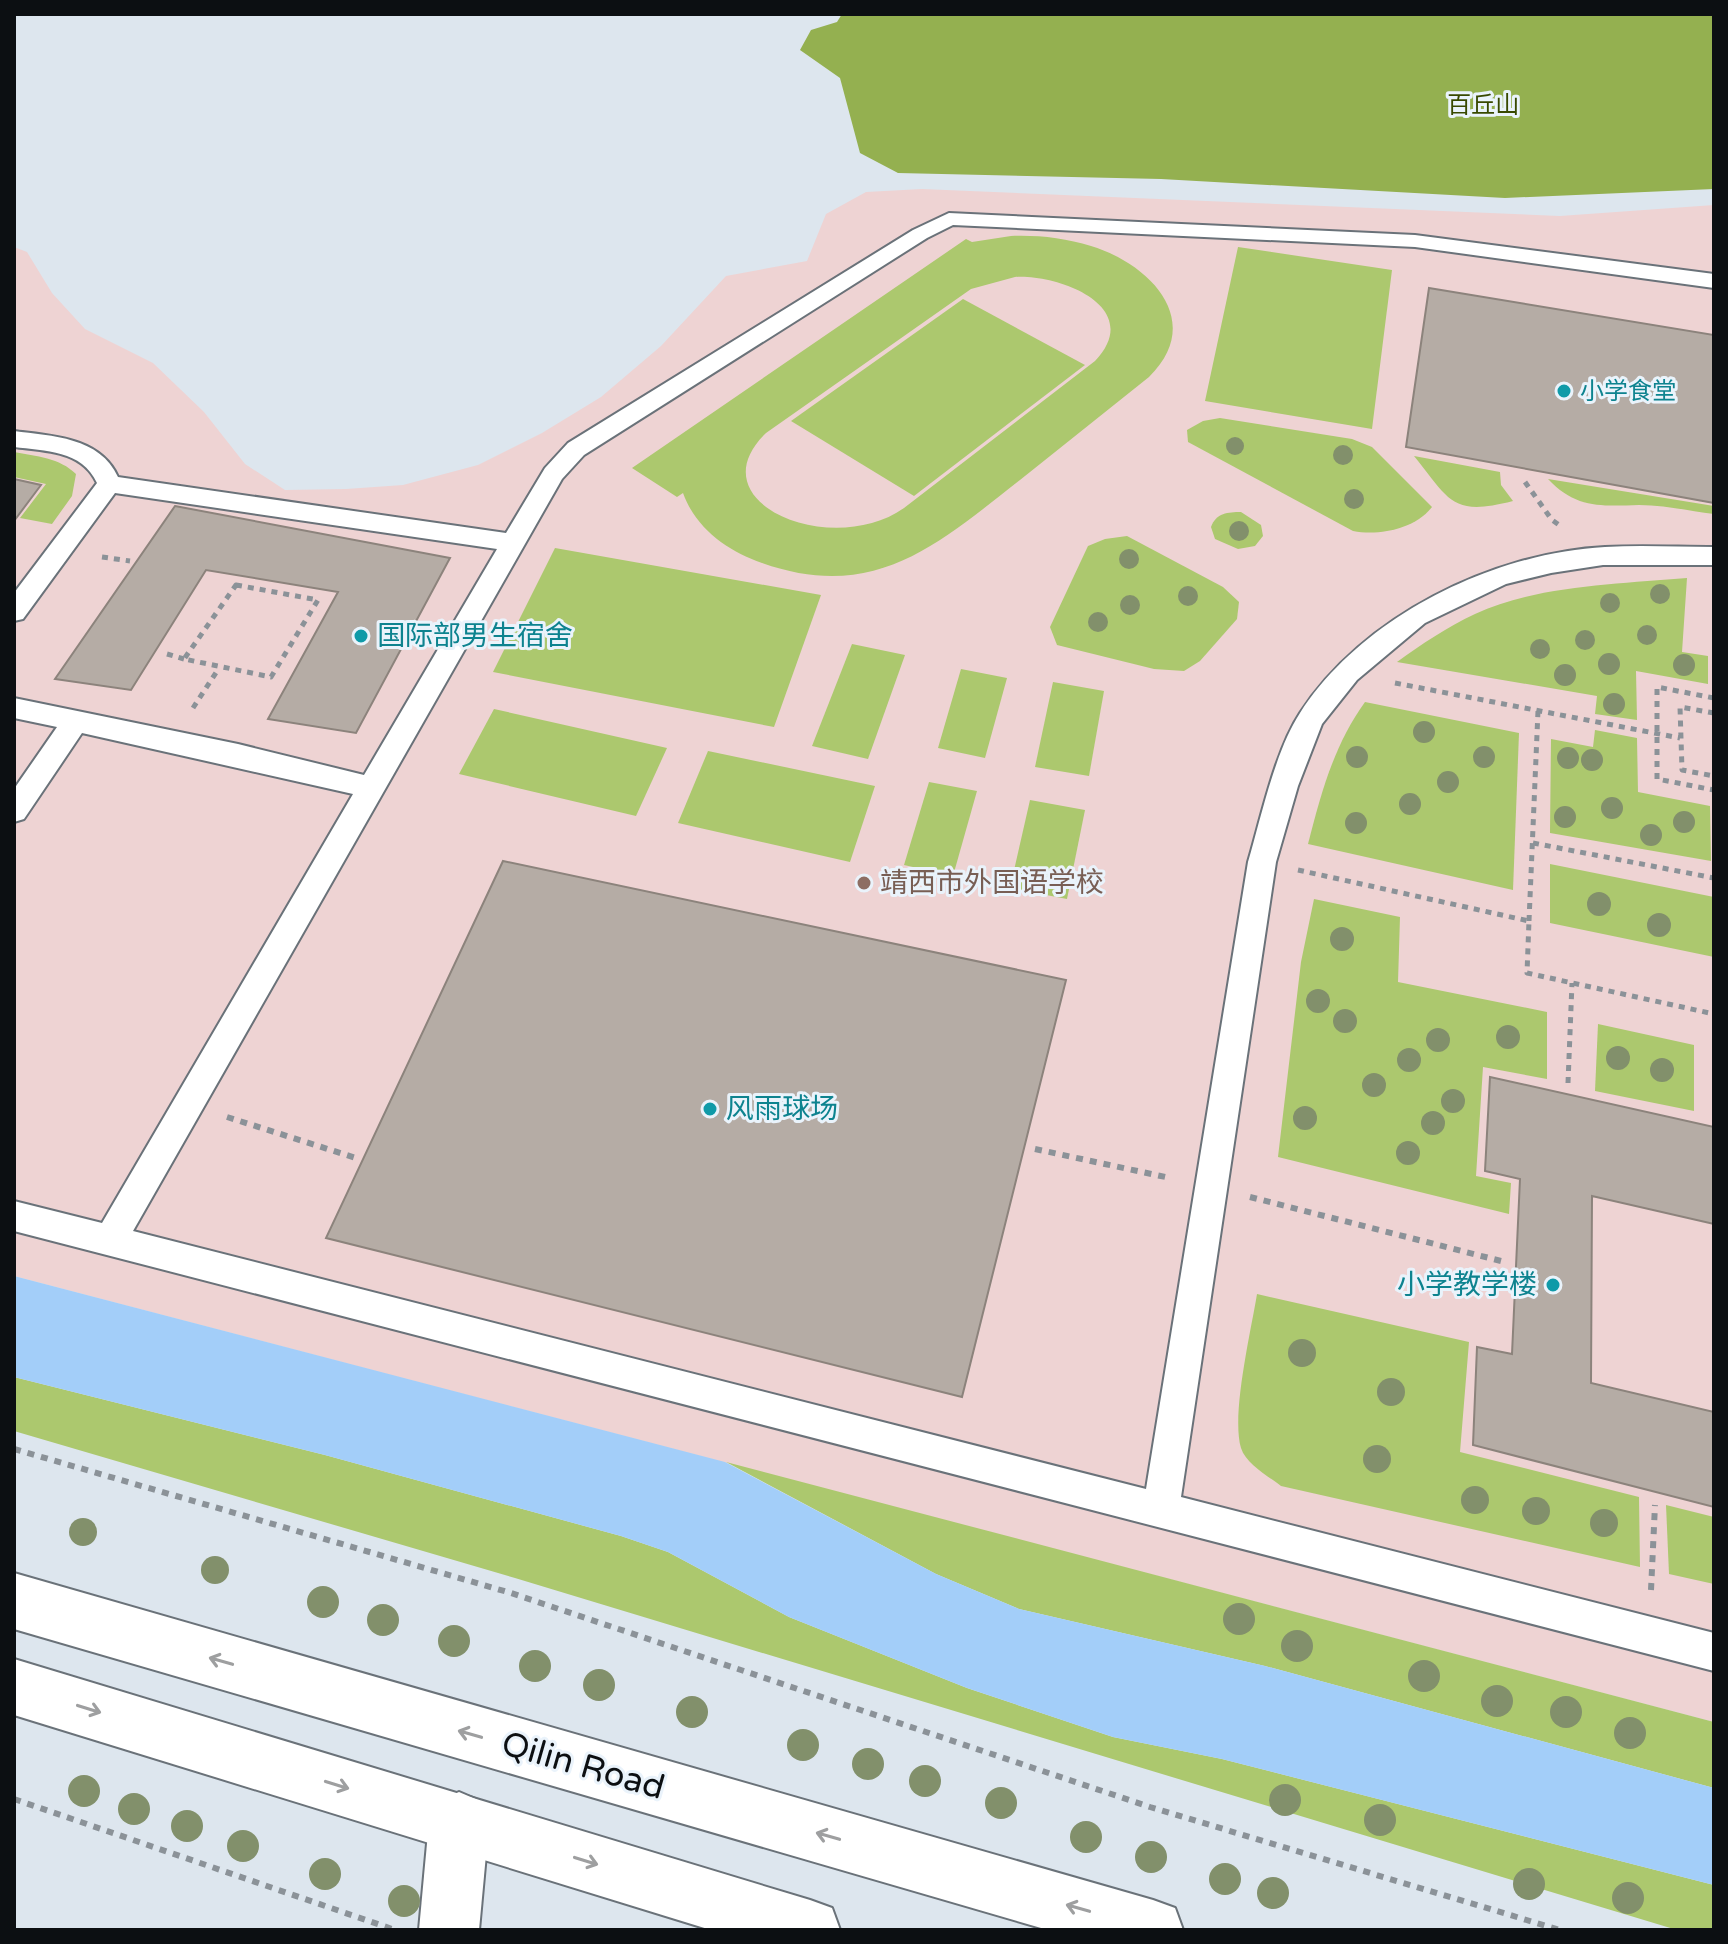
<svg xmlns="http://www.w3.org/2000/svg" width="1728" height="1944" font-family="'Varela Round','Noto Sans SC',sans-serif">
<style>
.education{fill:#eed3d3}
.green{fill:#acc86e;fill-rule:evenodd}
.forest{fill:#94b050}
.water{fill:#a3cef9}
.building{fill:#b5aca5;stroke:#8c837c;stroke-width:2}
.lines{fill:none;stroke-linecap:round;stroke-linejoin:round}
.lane-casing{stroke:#6a7279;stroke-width:4}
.street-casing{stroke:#6a7279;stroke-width:4}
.secondary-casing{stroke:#6a7279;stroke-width:4}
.path-far1{stroke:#8b9298;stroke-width:5;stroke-dasharray:6 6;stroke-linecap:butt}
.path{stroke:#8b9298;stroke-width:6;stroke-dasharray:7 7;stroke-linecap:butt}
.lane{fill:#fff;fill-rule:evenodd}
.street{fill:#fff;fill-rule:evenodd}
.secondary{fill:#fff;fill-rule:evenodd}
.tree{fill:#82906b}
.oneway{stroke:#9e9fa0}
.culture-dot{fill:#0f9aa8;stroke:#eaf3fb;stroke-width:3}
.education-dot{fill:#8d6e63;stroke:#eaf3fb;stroke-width:3}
.labels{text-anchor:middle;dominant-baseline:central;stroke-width:6;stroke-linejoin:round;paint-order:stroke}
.far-park-label{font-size:24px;fill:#384900;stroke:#eaf3fb}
.far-culture-label{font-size:24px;fill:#0d838f;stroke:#eaf3fb;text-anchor:start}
.culture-label{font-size:28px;fill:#0d838f;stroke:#eaf3fb;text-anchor:start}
.education-label{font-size:28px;fill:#785e54;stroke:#eaf3fb;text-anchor:start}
.near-street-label{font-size:34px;fill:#0c0f12;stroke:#eaf3fb}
</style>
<rect width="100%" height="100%" fill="#dde6ee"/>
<path class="education" d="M922,189L1560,216L1714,205V1722L14,1276V247L27,252L52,293L85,329L153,363L204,412L245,464L285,490L346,489L403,485L478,465L542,433L601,397L661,346L726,276L807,261L826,214L866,192Z"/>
<g class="green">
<path d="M1011,236C1038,235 1065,238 1091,246C1150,264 1206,321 1149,377C1106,411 1063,446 1020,480C938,544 875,603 762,563C728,551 696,529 683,493L677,497L632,468L966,239L972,242ZM1015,277C1059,274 1146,307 1095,361L904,508C832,559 694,503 766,433L971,289Z"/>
<path d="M1238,247L1392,270L1372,429L1205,401Z"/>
<path d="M963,299L1085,365L914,496L791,421Z"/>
<path d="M1220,418L1352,439L1372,447L1432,507C1415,529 1379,536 1353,531L1188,442L1187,430L1203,421Z"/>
<path d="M14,452C36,456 60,458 76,474L72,496L52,524L20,518L46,484L14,477Z"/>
<path d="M1414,456L1500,472L1501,485L1513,501C1451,517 1450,500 1414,456Z"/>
<path d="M1548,479L1714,506V514C1690,511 1664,505 1639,505C1602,506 1576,509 1548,479Z"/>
<path d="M1241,512L1261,525L1263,536L1255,546L1238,549L1215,539L1211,527C1216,513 1228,512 1241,512Z"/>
<path d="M1127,536L1223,587L1239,602L1237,619L1200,661L1184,671L1154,669L1057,645L1050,627L1088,546L1105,539Z"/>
<path d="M555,548L821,595L774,727L493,672Z"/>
<path d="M1687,578L1682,652L1708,656V684L1636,671L1637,720L1595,714L1597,696L1397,662C1422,644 1447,627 1475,614C1538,585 1619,584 1687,578Z"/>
<path d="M852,644L905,655L868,759L812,746Z"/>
<path d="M961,669L1007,678L985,758L938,748Z"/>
<path d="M1053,682L1104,691L1089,776L1035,767Z"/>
<path d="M1365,702L1519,733L1513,890L1308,844C1321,793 1334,745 1365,702Z"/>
<path d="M494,709L667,748L636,816L459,774Z"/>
<path d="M1595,730L1637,738L1638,792L1710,806L1711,861L1550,833L1551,739L1593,747Z"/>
<path d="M708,751L875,786L850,862L678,823Z"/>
<path d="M929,782L977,791L953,876L904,865Z"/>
<path d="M1030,800L1085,810L1067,899L1010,888Z"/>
<path d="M1550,864L1714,897V957L1550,923Z"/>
<path d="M1314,899L1400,917L1398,982L1547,1012V1079L1483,1067L1476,1176L1511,1183L1509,1214L1278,1157L1301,962Z"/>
<path d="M1598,1024L1694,1045V1111L1595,1091Z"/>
<path d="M1257,1294L1469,1342L1460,1452L1639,1497L1640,1567L1281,1486C1268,1476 1246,1464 1241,1448C1231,1415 1251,1331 1257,1294Z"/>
<path d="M14,1377L325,1455L621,1536L668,1552L789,1617L967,1688L1113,1737L1222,1759L1714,1885V1930H1677L515,1578L14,1431Z"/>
<path d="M726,1462L1714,1722V1788L1265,1666L1019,1609L936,1574Z"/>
<path d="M1666,1505L1714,1517V1584L1669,1574Z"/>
</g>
<path class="forest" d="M842,14H1714V189L1505,198L1161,179L898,173L860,153L840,78L800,50L811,30L837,22Z"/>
<path class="water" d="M14,1276L725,1462L936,1574L1019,1609L1265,1666L1714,1788V1885L1222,1759L1113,1737L967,1688L789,1617L668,1552L621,1536L325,1455L14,1377Z"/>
<g class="building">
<path d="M1429,288L1714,335V503L1406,447Z"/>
<path d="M14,479L41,485L14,521Z"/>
<path d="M175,506L450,558L356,733L268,719L338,592L206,570L131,690L55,679Z"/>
<path d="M503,861L1066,980L962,1397L326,1238Z"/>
<path d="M1490,1077L1714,1127V1224L1592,1196L1591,1383L1714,1412V1507L1473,1445L1477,1347L1512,1354L1520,1179L1485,1171Z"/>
</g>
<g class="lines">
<defs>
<path id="lane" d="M949,213L1415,235L1714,274V288L1415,247L953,225L927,238L584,455L562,479L133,1231L1146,1489L1248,862C1261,818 1275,751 1300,713C1362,617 1492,553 1605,547C1641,545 1678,547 1714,547V565H1603L1551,573L1506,584L1425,623L1357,680L1322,724L1298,786L1276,862L1181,1497L1714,1633V1671L14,1231V1201L102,1223L353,794L82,733L24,819L14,822V789L57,727L14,718V698L238,744L364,775L497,549L115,493L23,619L14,621V593L97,483C82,450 45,451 14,447V431C52,436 100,437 118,477L506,533L545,468L568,443L913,230Z"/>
<path id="street" d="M459,1792L480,1801L489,1822L479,1930H419L429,1822L438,1801Z"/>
<g id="secondary">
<path d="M14,1573L1153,1900L1175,1908L1183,1930H1048L14,1629Z"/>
<path d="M14,1659L810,1900L832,1908L840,1930H711L14,1715Z"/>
</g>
</defs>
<use href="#lane" class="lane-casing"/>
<use href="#street" class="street-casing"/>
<use href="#secondary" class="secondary-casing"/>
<g class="path-far1">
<path d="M1525,482L1552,520L1562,527"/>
<path d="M102,557L130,561"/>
<path d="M236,585L318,600L271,677L184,659Z"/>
<path d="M167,654L184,659"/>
<path d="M1395,683L1680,738"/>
<path d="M1714,698L1657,687V779L1714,790"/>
<path d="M193,708L219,668"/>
<path d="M1714,713L1680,707L1682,770L1714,776"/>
<path d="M1533,843L1714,878"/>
<path d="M1298,870L1529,921L1527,973L1714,1014"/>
<path d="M1529,921L1538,711"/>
<path d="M1568,1083L1572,983"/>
</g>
<g class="path">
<path d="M227,1117L356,1158"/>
<path d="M1035,1149L1170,1178"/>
<path d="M1250,1197L1505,1262"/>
<path d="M14,1449L511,1593L1150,1807L1560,1930"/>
<path d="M1651,1590L1655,1505"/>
<path d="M14,1799L395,1930"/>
</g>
<use href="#lane" class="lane"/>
<use href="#street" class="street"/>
<use href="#secondary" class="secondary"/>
</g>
<g class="tree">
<circle cx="1235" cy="446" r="9"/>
<circle cx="1343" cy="455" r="10"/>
<circle cx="1354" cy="499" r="10"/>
<circle cx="1239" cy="531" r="10"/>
<circle cx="1129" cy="559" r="10"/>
<circle cx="1660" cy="594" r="10"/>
<circle cx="1188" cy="596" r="10"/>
<circle cx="1610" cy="603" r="10"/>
<circle cx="1130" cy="605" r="10"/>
<circle cx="1098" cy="622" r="10"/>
<circle cx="1647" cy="635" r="10"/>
<circle cx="1585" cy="640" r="10"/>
<circle cx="1540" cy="649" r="10"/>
<circle cx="1609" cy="664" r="11"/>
<circle cx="1684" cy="665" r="11"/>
<circle cx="1565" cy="675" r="11"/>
<circle cx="1614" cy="704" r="11"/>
<circle cx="1424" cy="732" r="11"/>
<circle cx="1357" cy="757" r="11"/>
<circle cx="1484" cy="757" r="11"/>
<circle cx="1568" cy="758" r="11"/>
<circle cx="1592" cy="760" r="11"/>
<circle cx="1448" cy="782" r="11"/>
<circle cx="1410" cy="804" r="11"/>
<circle cx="1612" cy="808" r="11"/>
<circle cx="1565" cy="817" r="11"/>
<circle cx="1684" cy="822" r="11"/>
<circle cx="1356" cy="823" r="11"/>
<circle cx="1651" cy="835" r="11"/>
<circle cx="1599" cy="904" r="12"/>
<circle cx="1659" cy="925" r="12"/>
<circle cx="1342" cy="939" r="12"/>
<circle cx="1318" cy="1001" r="12"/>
<circle cx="1345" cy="1021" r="12"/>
<circle cx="1508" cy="1037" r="12"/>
<circle cx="1438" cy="1040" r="12"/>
<circle cx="1618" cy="1058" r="12"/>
<circle cx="1409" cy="1060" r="12"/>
<circle cx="1662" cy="1070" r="12"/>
<circle cx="1374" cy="1085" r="12"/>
<circle cx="1453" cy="1101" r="12"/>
<circle cx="1305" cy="1118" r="12"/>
<circle cx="1433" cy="1123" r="12"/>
<circle cx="1408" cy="1153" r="12"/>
<circle cx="1302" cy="1353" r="14"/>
<circle cx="1391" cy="1392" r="14"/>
<circle cx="1377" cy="1459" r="14"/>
<circle cx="1475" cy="1500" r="14"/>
<circle cx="1536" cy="1511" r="14"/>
<circle cx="1604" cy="1523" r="14"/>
<circle cx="83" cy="1532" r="14"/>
<circle cx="215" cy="1570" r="14"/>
<circle cx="323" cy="1602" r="16"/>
<circle cx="1239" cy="1619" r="16"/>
<circle cx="383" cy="1620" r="16"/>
<circle cx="454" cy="1641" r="16"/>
<circle cx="1297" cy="1646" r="16"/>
<circle cx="535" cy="1666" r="16"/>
<circle cx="1424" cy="1676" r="16"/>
<circle cx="599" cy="1685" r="16"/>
<circle cx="1497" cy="1701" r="16"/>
<circle cx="692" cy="1712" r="16"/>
<circle cx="1566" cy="1712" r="16"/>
<circle cx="1630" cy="1733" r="16"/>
<circle cx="803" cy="1745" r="16"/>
<circle cx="868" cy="1764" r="16"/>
<circle cx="925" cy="1781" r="16"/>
<circle cx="84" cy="1791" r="16"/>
<circle cx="1285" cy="1800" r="16"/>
<circle cx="1001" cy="1803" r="16"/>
<circle cx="134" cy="1809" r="16"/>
<circle cx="1380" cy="1820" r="16"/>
<circle cx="187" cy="1826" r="16"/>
<circle cx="1086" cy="1837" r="16"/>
<circle cx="243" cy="1846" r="16"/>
<circle cx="1151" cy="1857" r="16"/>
<circle cx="325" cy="1874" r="16"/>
<circle cx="1225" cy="1879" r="16"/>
<circle cx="1529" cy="1884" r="16"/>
<circle cx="1273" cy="1893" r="16"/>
<circle cx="1628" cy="1898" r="16"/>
<circle cx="404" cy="1901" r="16"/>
</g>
<defs><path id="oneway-shaft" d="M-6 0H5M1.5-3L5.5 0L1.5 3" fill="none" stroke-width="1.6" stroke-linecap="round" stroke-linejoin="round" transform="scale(2)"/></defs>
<g class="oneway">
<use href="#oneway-shaft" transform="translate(221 1661) rotate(-164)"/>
<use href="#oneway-shaft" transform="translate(89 1709) rotate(17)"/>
<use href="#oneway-shaft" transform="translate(470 1734) rotate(-164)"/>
<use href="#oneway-shaft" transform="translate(337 1785) rotate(17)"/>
<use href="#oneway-shaft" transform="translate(828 1836) rotate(-164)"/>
<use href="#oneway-shaft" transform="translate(586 1861) rotate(17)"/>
<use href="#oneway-shaft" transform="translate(1078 1908) rotate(-164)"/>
</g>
<g class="culture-dot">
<circle cx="1564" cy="391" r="8"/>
<circle cx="361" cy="636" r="8"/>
<circle cx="710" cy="1109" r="8"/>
<circle cx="1553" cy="1285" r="8"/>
</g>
<circle class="education-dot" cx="864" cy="883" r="8"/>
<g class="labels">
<g class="far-park-label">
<text x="1483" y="105">百丘山</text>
</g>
<g class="far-culture-label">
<text x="1580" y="391">小学食堂</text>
</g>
<g class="culture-label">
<text x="377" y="636">国际部男生宿舍</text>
<text x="726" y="1109">风雨球场</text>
<text x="1537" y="1285" text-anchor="end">小学教学楼</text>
</g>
<g class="education-label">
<text x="880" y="883">靖西市外国语学校</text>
</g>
<g class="near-street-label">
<text transform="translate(583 1766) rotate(16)">Qilin Road</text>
</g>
</g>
<rect width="1728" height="1944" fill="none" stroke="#0c0f12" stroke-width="32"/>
</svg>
